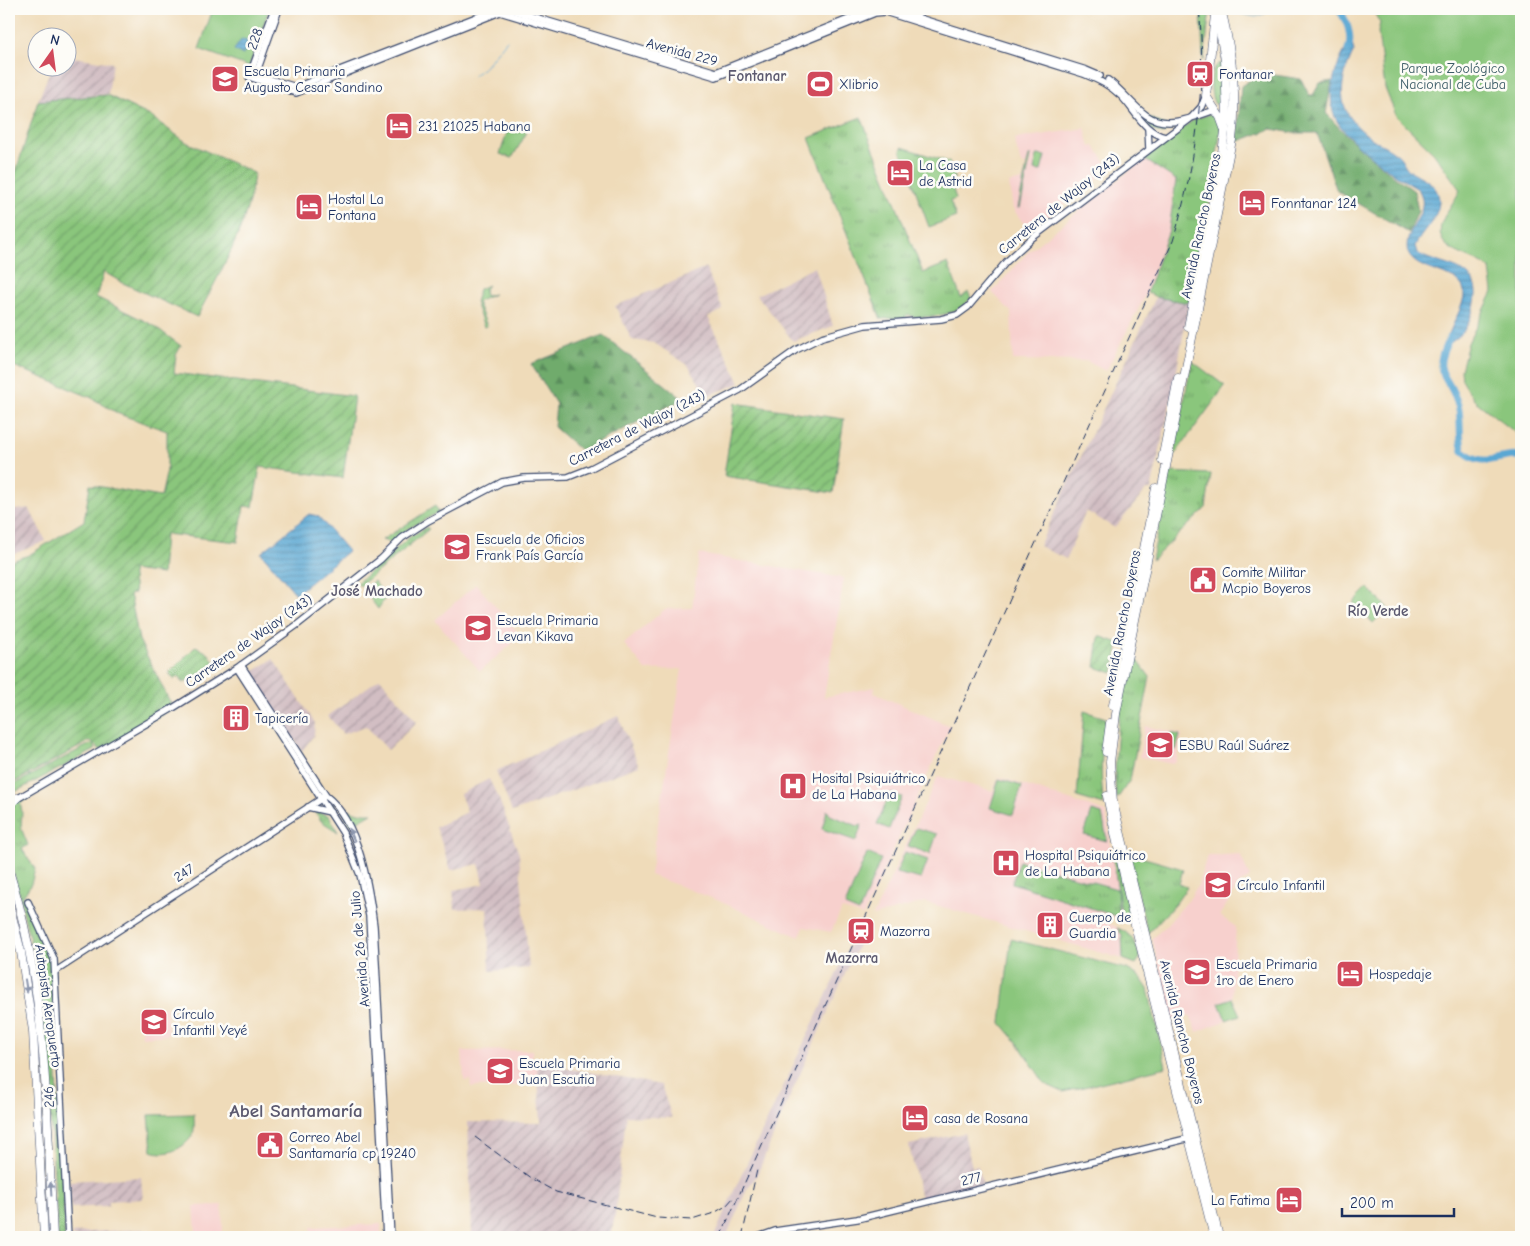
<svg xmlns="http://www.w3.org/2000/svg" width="1530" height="1246" font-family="'Comic Neue',sans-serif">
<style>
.built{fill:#f7d0cd}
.industrial{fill:url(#industrial-furrows)}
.railway{fill:#d2bec3}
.grass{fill:url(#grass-tufts);stroke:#527a6d}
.forest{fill:url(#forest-firs);stroke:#456d65}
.park{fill:#8ac67c;stroke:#527a6d}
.garden{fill:url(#garden-furrows);stroke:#527a6d}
.water{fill:url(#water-rules);stroke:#3a6b98}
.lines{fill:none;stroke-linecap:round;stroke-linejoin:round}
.stream{stroke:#5aa7d3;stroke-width:1}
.river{stroke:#5aa7d3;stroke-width:7}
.secondary-casing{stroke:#3b496c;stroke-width:8}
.highway-casing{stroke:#3b496c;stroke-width:9}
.secondary{stroke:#fff;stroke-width:5.5}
.highway{stroke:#fff;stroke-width:8}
.rail{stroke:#1b2f5e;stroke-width:1;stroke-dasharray:8 4;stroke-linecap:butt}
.oneway{fill:#8d97ae}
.labels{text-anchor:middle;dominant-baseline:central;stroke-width:5;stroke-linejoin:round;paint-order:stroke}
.street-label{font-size:14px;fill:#1b2f5e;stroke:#fdfcf7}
.park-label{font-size:14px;fill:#3c5c67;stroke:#fdfcf7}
.poi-label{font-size:14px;fill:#1b2f5e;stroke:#fdfcf7;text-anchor:start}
.neighbourhood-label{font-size:15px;font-weight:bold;fill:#5b596f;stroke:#fdfcf7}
.district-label{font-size:19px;font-weight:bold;fill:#5b596f;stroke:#fdfcf7}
</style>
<defs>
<pattern id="industrial-furrows" width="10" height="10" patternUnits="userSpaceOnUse" patternTransform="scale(1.25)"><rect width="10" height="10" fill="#d2bec3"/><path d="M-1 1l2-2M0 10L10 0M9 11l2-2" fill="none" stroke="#aa9ba2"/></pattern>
<pattern id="grass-tufts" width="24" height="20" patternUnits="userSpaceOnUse" patternTransform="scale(1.25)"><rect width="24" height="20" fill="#8ac67c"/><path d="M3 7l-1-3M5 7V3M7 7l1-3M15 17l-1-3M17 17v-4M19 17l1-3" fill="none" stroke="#70a169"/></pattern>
<pattern id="forest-firs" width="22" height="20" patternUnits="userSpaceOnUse" patternTransform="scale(1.25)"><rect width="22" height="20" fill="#6fab6c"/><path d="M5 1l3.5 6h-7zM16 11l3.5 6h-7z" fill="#5a8c5c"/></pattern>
<pattern id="garden-furrows" width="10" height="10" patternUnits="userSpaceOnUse" patternTransform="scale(1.25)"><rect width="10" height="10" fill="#8ac67c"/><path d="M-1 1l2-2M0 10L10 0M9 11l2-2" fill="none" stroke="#70a169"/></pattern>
<pattern id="water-rules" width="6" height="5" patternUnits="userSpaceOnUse" patternTransform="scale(1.25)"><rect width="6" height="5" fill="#5aa7d3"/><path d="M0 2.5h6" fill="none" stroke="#4a88ae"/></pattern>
</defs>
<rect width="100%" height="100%" fill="#fdfcf7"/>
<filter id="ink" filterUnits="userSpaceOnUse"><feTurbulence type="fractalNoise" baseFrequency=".02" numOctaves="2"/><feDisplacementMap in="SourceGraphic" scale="10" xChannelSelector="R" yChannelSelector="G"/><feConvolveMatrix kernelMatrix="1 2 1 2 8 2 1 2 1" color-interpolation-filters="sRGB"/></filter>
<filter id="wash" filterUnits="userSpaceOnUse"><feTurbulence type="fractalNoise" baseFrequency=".0096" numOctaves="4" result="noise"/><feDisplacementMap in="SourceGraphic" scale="20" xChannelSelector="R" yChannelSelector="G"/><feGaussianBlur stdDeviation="1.12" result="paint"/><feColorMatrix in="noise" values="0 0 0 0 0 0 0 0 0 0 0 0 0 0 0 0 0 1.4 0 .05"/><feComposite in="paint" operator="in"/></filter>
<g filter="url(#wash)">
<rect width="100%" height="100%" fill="#efdbb9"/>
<g class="built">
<path d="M1085,128L1090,147L1094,146L1111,169L1029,231L1013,209L1009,183L1023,180L1026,165L1021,164L1014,139Z"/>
<path d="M1144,159L1176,180L1169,230L1143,300L1106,371L1086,361L1013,360L1011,312L992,292L1029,251Z"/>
<path d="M699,554L844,578L824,697L875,687L874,693L950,726L863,916L842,909L831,932L804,927L799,937L717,900L650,875L682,669L646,670L624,644L665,609L692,608Z"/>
<path d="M476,584L521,636L480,671L435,620Z"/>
<path d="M1145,726L1182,734L1176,762L1172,764L1139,757Z"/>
<path d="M938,776L993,791L999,777L1106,812L1121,913L1117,919L1101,914L1100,920L1117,927L1122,935L1123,959L925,902L873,916Z"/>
<path d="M1240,854L1250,877L1238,885L1220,916L1236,927L1232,998L1240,1015L1197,1032L1190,1015L1172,1021L1152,938L1166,926L1190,898L1198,885L1207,856Z"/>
<path d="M166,1007L168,1035L142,1037L140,1008Z"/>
<path d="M532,1050L533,1061L537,1063L538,1085L471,1087L470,1080L464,1081L462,1051Z"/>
<path d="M222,1205L223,1234L196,1235L194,1206Z"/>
<path d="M381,1224V1237H312L311,1227Z"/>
</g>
<g class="industrial">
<path d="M68,56L113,63L108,94L38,101L51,68H68Z"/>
<path d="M815,267L833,326L793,341L757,295Z"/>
<path d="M706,268L723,310L708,317L740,383L707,396L688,365L654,343L632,340L615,306Z"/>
<path d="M1156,297L1189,303L1173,391L1151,490H1146L1115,528L1086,511L1066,559L1039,546Z"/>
<path d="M29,508L46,541L14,554L9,543V511Z"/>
<path d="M273,659L315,723L314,735L302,751L251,673Z"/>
<path d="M380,678L417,722L388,750L366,726L343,734L328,716Z"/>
<path d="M618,716L639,766L512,812L496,771Z"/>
<path d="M489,779L499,799L519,854L529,968L490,971L487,908L455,909L453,890L484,884L479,864L451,870L436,827L467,812L460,794Z"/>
<path d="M537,1063L661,1085L672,1118L626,1116L615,1216L610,1237H472L468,1122L541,1123Z"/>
<path d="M964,1133L972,1167L978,1166L983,1186L921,1200L909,1145Z"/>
<path d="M141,1177L143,1199L109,1201V1206L71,1208L69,1181Z"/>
<path d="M144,1229L145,1237H72V1233Z"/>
</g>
<path class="railway" d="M861,922L867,925L787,1103L757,1175L747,1189L726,1237H714L732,1195Z"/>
<g class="grass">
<path d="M1201,9H1210L1204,60H1203Z"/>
<path d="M1222,63L1225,104H1215C1209,95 1208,64 1222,63Z"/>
<path d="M1137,111L1166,126V132L1163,134L1151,130Z"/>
<path d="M1210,114L1217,119L1221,128L1211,192L1189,303L1156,297L1147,292L1169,230L1176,180L1144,159L1193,120Z"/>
<path d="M861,117L923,273L948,263L961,298L968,292L971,298C956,316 934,317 913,317L908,314L905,318L881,319L809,138Z"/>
<path d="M509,126L527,132L512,158L500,154Z"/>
<path d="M488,285L484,290L485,296L494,294L477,302L487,326L484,327L475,302L479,289Z"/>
<path d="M1192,361L1225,386L1173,457Z"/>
<path d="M1170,472L1211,474L1206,508L1152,560Z"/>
<path d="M435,506L439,512L407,529L392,543L382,540Z"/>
<path d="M427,527L429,529L360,586L357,583L410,537Z"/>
<path d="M1133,658H1136L1150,677L1130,780L1117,799C1111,779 1121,675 1133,658Z"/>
<path d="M1084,711L1106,718C1102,747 1099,775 1104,805L1077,797Z"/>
<path d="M90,744L94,745L95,750L9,795V787Z"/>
<path d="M30,796L20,804L22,811L21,828L28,845L22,849L35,869L31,884L22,898L25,899L51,959L65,1237H58L46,1050L33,953L9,853V809L16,802Z"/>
<path d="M327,799L334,805L346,826L344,828L325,800Z"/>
<path d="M315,811L329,816L338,832L321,821Z"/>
<path d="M1112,849H1114L1130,911L1127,918L1121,921L1117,919L1121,913Z"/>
<path d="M1127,853L1183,869L1179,884L1187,887L1176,903L1148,933Z"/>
<path d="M1019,861L1117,889L1119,917L1012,883Z"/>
<path d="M1117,928C1132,933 1136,944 1140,958L1136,964L1123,959L1122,935Z"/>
</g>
<g class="forest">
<path d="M1261,73L1301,79L1309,95H1313L1320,83L1332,81L1326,113C1352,144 1382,167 1414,191L1418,211L1409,233L1337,191L1317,133H1294L1271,129L1237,142L1241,86Z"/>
<path d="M603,335L683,399L581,451L554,427L556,404L531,364Z"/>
</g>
<g class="park">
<path d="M213,9H269L249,67L199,49Z"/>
<path d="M1372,9H1521V437L1474,400L1462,380L1461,370L1468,343L1493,292L1490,269C1473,254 1431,253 1442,222C1446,211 1455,201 1460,190L1434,153L1396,116L1385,88L1378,32L1380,23Z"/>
<path d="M902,147L949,162L955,178L950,180L956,199L950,201L956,217L929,227L901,151Z"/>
<path d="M1037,155L1045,156L1041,171L1034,170Z"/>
<path d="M374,581L386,597L378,609L363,589Z"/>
<path d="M1368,588L1388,608L1373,623L1353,603Z"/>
<path d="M1171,733L1180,735L1176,750L1167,748Z"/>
<path d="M999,779L1022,786L1013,815L990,808Z"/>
<path d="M890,793L902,797L889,829L877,824Z"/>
<path d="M341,808L359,813H372L351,825Z"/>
<path d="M827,810L830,815L858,826L862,825L856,841L822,829Z"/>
<path d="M1092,811L1102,814L1107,841L1084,835Z"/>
<path d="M916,828L937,834L930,854L908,846Z"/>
<path d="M905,852L928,860L921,879L896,873Z"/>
<path d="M867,853L881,859L859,912L845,906Z"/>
<path d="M1011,939L1127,969L1140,977L1148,989L1166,1067L1063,1092L1045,1084L1017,1042L1001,1023Z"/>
<path d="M1232,998L1240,1015L1226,1020L1219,1003Z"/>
<path d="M194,1114C194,1119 195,1129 193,1134C186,1148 166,1157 152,1151L149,1115Z"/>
</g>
<g class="garden">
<path d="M107,95L150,116L186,142L254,173C249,225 220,272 197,317L123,283L104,272L96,297L153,325L181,346L176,355L174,373L354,396L343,478L260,467L253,507L244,506L238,542L165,534L162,574L132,570L135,593L130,594L139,640L173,708L101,750L90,741L9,785V562L29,555L84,521L90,485L161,497L167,470V431L119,414L90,397L9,364V194L38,101Z"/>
<path d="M1029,156H1031L1020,208H1018Z"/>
<path d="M735,403L844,419L833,493L724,476Z"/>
<path d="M1099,636L1119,643L1113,673L1095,667Z"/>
<path d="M196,646L209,654L216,665L183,683L179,676L174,679L169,673Z"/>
</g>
<g class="water">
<path d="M242,39L247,41L243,55L234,50Z"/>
<path d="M1351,41L1354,51C1336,89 1336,114 1374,140C1382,145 1390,148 1397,154C1404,159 1404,168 1411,171C1424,179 1440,184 1439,203C1437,221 1422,231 1415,246L1417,253C1444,269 1488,264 1473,310C1467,328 1463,336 1446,345C1448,329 1466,305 1464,291C1461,269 1406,274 1407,246C1408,225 1432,210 1418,189C1396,177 1344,139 1335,117C1325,94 1337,60 1351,41Z"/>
<path d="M309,514L318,516L348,551L296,594L261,553Z"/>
</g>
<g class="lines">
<g class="stream">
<path d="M1227,11L1256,17L1276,9"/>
<path d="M1342,14L1362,9"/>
<path d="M473,76L485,67L507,40"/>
</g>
<g class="river">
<path d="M1338,9C1347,20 1353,36 1348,50"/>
<path d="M1450,337C1429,376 1449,372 1458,405C1462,420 1458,436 1463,451C1485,469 1498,455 1521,456"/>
</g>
</g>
</g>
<g filter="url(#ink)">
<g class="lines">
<defs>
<g id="secondary">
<path d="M274,9L249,77L296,93L500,12L716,77L875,13L885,12L1084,74C1098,80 1110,85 1121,96C1135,110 1144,132 1165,137"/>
<path d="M508,9L716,72L874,9"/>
<path d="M890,9L1086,70L1100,76"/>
<path d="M256,75L296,87L497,9"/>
<path d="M255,77L279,9"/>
<path d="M1108,80C1122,90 1132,105 1146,115C1167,130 1194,117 1215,110"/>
<path d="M1148,129L1149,149"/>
<path d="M241,665L326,796C359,821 369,887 374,926L391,1237"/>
<path d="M237,668L343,833L360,875L369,916L386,1237"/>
<path d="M15,800L173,708L237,668L297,625L381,559L402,538L428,521L502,482L524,478L568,477L591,468L740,390L796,350L822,337L865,325L941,319L957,315L968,307L1006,262L1032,238L1190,119L1201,107L1206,96"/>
<path d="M308,807L330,812"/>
<path d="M28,902L54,959L68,1237"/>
<path d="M56,971L324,797"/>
<path d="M758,1237L775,1231L857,1219L1190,1138"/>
</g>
<g id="highway">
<path d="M1215,15L1206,96L1220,117L1224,128"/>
<path d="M1188,327L1220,166L1227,118L1225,60L1216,9"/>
<path d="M1162,460L1178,378"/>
<path d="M1113,705L1156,488"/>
<path d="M1106,752L1110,723"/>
<path d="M1107,796L1133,917L1214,1237"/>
<path d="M9,806L17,798"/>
<path d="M9,871C47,988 47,1115 53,1237"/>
<path d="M9,904L21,952L33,1031L44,1237"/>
<path d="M1219,1237L1113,802L1110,762L1116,714L1232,140C1238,96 1232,52 1221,9"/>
</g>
</defs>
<use href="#secondary" class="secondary-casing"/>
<use href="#highway" class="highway-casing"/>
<use href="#secondary" class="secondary"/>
<use href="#highway" class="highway"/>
<g class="rail">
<path d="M475,1137L532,1179L556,1192L657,1218L692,1220L714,1213L726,1206L734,1197"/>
<path d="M720,1237L1173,241C1195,167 1207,86 1199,9"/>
<path d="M742,1237L757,1170"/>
</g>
</g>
<defs><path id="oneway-solid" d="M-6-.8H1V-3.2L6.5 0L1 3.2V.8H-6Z" transform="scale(1.25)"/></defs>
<g class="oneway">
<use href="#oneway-solid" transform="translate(352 835) rotate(-113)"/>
<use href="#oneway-solid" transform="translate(26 986) rotate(81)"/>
<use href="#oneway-solid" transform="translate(51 1189) rotate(-93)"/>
</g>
</g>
<defs>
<symbol id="station-square" viewBox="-11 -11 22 22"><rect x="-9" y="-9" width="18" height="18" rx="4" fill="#d1495b" stroke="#fdfcf7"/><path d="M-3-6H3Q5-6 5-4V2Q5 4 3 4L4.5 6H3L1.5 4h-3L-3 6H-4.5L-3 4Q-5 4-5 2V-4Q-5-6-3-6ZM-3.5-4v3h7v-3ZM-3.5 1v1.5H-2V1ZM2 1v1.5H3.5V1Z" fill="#fff"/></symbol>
<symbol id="school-square" viewBox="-11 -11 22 22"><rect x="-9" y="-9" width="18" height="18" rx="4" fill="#d1495b" stroke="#fdfcf7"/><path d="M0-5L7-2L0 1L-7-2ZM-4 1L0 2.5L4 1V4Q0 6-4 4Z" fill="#fff"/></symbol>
<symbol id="stadium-square" viewBox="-11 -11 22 22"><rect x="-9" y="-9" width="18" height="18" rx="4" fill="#d1495b" stroke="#fdfcf7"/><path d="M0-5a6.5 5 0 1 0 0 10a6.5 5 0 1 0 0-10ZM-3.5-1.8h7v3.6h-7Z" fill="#fff"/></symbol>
<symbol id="hotel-square" viewBox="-11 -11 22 22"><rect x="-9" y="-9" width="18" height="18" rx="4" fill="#d1495b" stroke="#fdfcf7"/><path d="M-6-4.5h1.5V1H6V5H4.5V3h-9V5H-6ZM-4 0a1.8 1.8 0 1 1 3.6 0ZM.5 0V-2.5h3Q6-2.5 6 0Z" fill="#fff"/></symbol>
<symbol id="civic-square" viewBox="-11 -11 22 22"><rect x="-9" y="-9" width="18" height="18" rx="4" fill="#d1495b" stroke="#fdfcf7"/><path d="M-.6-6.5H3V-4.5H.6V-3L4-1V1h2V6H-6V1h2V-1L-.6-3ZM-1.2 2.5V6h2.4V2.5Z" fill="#fff"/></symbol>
<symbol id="building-square" viewBox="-11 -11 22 22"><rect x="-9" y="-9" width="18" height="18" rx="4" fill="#d1495b" stroke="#fdfcf7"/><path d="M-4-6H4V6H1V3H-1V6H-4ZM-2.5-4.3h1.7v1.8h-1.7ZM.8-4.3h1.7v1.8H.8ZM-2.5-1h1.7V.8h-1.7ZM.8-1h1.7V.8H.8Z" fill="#fff"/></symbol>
<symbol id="hospital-square" viewBox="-11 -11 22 22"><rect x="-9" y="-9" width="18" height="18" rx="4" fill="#d1495b" stroke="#fdfcf7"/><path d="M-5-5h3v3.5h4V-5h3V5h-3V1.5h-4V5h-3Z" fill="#fff"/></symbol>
</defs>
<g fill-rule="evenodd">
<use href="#station-square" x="1184" y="58" width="32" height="32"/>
<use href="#school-square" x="209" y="63" width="32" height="32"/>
<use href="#stadium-square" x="804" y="68" width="32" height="32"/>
<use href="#hotel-square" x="383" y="110" width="32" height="32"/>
<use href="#hotel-square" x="884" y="157" width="32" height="32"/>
<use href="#hotel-square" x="1236" y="187" width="32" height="32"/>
<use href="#hotel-square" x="293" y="191" width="32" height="32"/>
<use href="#school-square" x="441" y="531" width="32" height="32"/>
<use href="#civic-square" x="1187" y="564" width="32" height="32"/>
<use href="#school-square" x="462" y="612" width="32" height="32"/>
<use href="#building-square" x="220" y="702" width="32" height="32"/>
<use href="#school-square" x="1144" y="729" width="32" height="32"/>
<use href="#hospital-square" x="777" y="770" width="32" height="32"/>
<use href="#hospital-square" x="990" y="847" width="32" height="32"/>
<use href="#school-square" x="1202" y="869" width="32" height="32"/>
<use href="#building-square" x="1034" y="909" width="32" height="32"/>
<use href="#station-square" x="845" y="915" width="32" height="32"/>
<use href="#school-square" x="1181" y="956" width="32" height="32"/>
<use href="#hotel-square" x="1334" y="958" width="32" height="32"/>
<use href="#school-square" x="138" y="1006" width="32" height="32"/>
<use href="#school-square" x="484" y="1055" width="32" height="32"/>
<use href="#hotel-square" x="899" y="1102" width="32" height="32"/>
<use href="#civic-square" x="254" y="1129" width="32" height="32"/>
<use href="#hotel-square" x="1273" y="1184" width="32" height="32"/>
</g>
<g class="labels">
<g class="street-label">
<text transform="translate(255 39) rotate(-71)">228</text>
<text transform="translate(682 52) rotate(15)">Avenida 229</text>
<text transform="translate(1059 204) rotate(-39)">Carretera de Wajay (243)</text>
<text transform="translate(1201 226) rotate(-78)">Avenida Rancho Boyeros</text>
<text transform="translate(637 428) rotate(-27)">Carretera de Wajay (243)</text>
<text transform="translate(1122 623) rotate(-79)">Avenida Rancho Boyeros</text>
<text transform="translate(249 641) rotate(-35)">Carretera de Wajay (243)</text>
<text transform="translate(184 873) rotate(-33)">247</text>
<text transform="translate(360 949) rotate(-95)">Avenida 26 de Julio</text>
<text transform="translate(48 1006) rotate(82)">Autopista Aeropuerto</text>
<text transform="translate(1182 1032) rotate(76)">Avenida Rancho Boyeros</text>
<text transform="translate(49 1097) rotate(-93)">246</text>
<text transform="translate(971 1179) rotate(-14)">277</text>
</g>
<g class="park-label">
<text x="1453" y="68">Parque Zoológico<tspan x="1453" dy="16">Nacional de Cuba</tspan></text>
</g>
<g class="poi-label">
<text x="244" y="71">Escuela Primaria<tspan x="244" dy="16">Augusto Cesar Sandino</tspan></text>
<text x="1219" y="74">Fontanar</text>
<text x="839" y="84">Xlibrio</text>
<text x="418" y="126">231 21025 Habana</text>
<text x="919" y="165">La Casa<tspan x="919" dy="16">de Astrid</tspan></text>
<text x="328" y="199">Hostal La<tspan x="328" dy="16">Fontana</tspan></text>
<text x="1271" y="203">Fonntanar 124</text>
<text x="476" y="539">Escuela de Oficios<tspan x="476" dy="16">Frank País García</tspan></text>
<text x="1222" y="572">Comite Militar<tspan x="1222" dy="16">Mcpio Boyeros</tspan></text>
<text x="497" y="620">Escuela Primaria<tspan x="497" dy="16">Levan Kikava</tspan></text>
<text x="255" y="718">Tapicería</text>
<text x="1179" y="745">ESBU Raúl Suárez</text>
<text x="812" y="778">Hosital Psiquiátrico<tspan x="812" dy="16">de La Habana</tspan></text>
<text x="1025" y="855">Hospital Psiquiátrico<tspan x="1025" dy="16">de La Habana</tspan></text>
<text x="1237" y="885">Círculo Infantil</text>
<text x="1069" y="917">Cuerpo de<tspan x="1069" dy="16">Guardia</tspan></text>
<text x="880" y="931">Mazorra</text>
<text x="1216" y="964">Escuela Primaria<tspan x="1216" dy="16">1ro de Enero</tspan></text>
<text x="1369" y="974">Hospedaje</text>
<text x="173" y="1014">Círculo<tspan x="173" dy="16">Infantil Yeyé</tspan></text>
<text x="519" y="1063">Escuela Primaria<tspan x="519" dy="16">Juan Escutia</tspan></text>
<text x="934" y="1118">casa de Rosana</text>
<text x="289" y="1137">Correo Abel<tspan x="289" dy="16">Santamaría cp 19240</tspan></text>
<text x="1270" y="1200" text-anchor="end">La Fatima</text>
</g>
<g class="neighbourhood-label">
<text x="757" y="76">Fontanar</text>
<text x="377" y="591">José Machado</text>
<text x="1378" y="611">Río Verde</text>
<text x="852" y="958">Mazorra</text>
</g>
<g class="district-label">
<text x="296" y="1111">Abel Santamaría</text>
</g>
</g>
<rect width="1530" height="1246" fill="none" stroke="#fdfcf7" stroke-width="30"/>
<g transform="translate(52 52) rotate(14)"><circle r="24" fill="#fdfcf7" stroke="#a3aaba"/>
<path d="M0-4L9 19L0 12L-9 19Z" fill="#d1495b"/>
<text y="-8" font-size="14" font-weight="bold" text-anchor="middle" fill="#1b2f5e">N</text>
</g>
<path d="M1342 1208v8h112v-8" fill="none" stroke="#1b2f5e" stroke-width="2.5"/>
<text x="1350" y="1208" font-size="15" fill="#1b2f5e" stroke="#fdfcf7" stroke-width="4" paint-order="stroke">200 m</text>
</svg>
